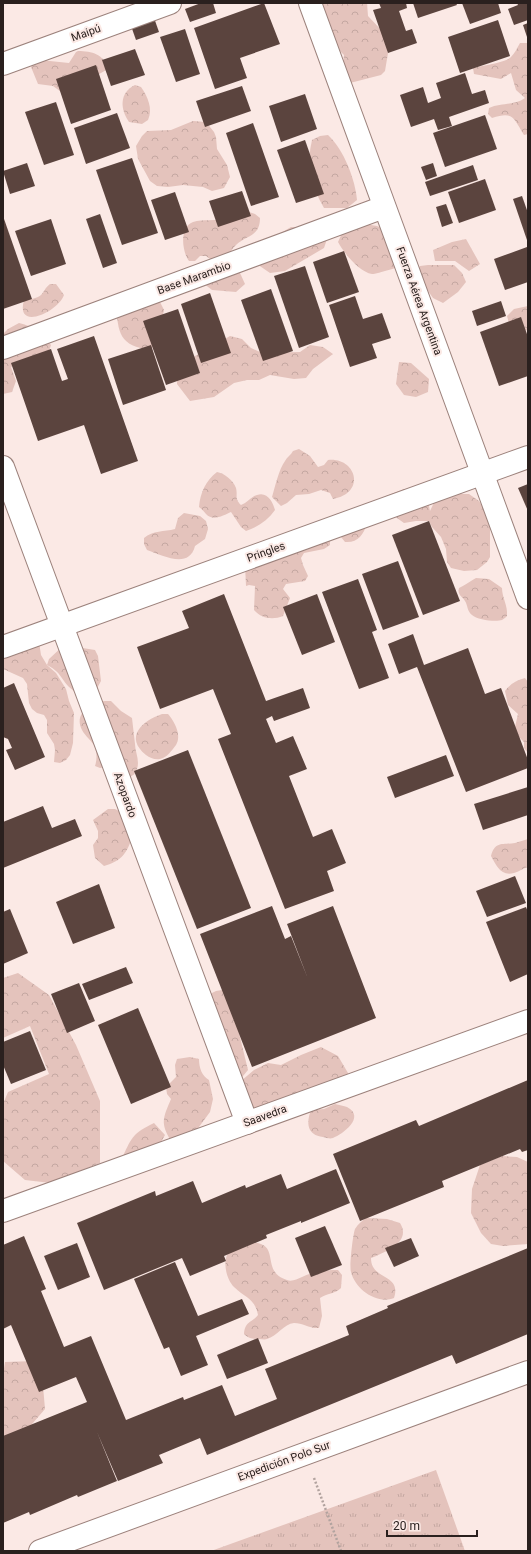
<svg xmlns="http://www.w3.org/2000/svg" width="531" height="1554" font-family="Roboto,sans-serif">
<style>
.grass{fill:url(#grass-tufts)}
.forest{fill:url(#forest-crowns)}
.building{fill:#5b443e}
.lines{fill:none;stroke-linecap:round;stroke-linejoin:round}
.minor-casing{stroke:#9c827c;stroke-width:24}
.path{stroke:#b2a39f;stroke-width:2.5;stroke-dasharray:2 2;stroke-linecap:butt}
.minor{stroke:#fff;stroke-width:22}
.labels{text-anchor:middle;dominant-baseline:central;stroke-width:4;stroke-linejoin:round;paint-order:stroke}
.street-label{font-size:11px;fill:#2a201e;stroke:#fbe9e5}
</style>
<defs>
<pattern id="grass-tufts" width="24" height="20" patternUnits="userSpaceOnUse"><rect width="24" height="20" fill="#e4c3bc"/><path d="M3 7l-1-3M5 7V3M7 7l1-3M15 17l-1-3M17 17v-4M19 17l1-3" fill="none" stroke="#c4a7a1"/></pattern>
<pattern id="forest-crowns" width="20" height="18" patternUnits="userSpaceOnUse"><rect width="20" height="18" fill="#e4c3bc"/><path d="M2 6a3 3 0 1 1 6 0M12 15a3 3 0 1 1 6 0" fill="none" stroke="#c4a7a1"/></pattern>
</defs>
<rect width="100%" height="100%" fill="#fbe9e5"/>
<path class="grass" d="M436,1470L465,1551H211Z"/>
<g class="forest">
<path d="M315,3H367L368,16L385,34L388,53L385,71L381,75L350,83L342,74L344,55L340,51L321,48Z"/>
<path d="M520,43H527L528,45V134L524,135C513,117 513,111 492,118L488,114L489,108C501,102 514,106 525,98L516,90L511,73L501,79L474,74L473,68C481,66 507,62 511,57C515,53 517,48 520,43Z"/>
<path d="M78,51C92,51 104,54 108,69L64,94L53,86L38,84L31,67L34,62L40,60L69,63L76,52Z"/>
<path d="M135,85L141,87C148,97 153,109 148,120L142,124L129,122C120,109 119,93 135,85Z"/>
<path d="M193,121L206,122L214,132L216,137L217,149L227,165L230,177L224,188L212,191L203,187L183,185L168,187L157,186L150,181L138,159L136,146L142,136L147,131L171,130Z"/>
<path d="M328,135C344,150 355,179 357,200L347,208H324C311,186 306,164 312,140L320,136Z"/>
<path d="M249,212L255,214L260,218C260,237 246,235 236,245C232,248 230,254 228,259C219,261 213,262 206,256H200L195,261H189C182,252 179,227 193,222C203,219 215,221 225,219C233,217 241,214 249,212Z"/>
<path d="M365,224L377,226L389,231L408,264C401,266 378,274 372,274C359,272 344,253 338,242L343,231Z"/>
<path d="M291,227L316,228L328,236L324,248L285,271L270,273L251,260L264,243Z"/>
<path d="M466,239L480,264L469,271L455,261H435L433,250L452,242Z"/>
<path d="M428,265H454L462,273L466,282L458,292L443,303L433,298L416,274L420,266Z"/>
<path d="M229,267L240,273L245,284L236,292L212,290L203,283Z"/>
<path d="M50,284H56L64,295C58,312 15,332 24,300C29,299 37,299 41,295C45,291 44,289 50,284Z"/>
<path d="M158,298L164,310L160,331L151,350C119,346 118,333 116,304Z"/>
<path d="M528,306V330L517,332L510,327L507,316L514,309Z"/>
<path d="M19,323C35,327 41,332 51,345L47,357L23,360L11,367L16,381L12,392L3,394V334L8,329Z"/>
<path d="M230,336L242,339L251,348L262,353L300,352L310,345L323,347L333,354L313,369L306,378L294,379L270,375L259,380H247L234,383L214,397L190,401L177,384V372L195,356Z"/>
<path d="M399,362L411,363L429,379L428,392L416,397L404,395L396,384Z"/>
<path d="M299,449L310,456L318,467L324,465L328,460C356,457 367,493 333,499L330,493L321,490L309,494L296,495L287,503L281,506L272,497C275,487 279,469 285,461C287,457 291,455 293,451Z"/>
<path d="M217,472C224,473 233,480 236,488C238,496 234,498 241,505C247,503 252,496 257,495C267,491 273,502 275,510C268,520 258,527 246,531L241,527L231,512C224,515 213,522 206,514C204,512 202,509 199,507C200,493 206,480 217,472Z"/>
<path d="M404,489H423L429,506L430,511L438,494H469L479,501L483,507L490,525V557L487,562L477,570L464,571L451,568L447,562L446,549L441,537L432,527L429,521H416L404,523L387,511L386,496Z"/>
<path d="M348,511L367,524C363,535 358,543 345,542L341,537L335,536L332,519L336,514Z"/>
<path d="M184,513L200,516L206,521L208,529L205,539L195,546C189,570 162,555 147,550L144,544V538C153,530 164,532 175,529L178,518Z"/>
<path d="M330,538V545L324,549L304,553L301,558L303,565L308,576L305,581L286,584L283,589L290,598L283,616C273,620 262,619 254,610L255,586L249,585L246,586L245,565Z"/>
<path d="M476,578L489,579L502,588C502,598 508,605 507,616C506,617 504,619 502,620C496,622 477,620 472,615C467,611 468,606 465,601C462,596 457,595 459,588C466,585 470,581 476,578Z"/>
<path d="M3,641L39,642L41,655L47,665L56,673L66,689L69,701L74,713L73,743L70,755L66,760L60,763L54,762L55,750L54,744L47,733V720L44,715L37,713L32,709L29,703L27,684L23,678L3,669Z"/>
<path d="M64,645L95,650L98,656L101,681L95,692L78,695C74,691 66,685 64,681C58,672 56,670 47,665L49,659Z"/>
<path d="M525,678L528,682V753L524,748V742L519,737L515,727L518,714L508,705L505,691C510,684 517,680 525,678Z"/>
<path d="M105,701H111L121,711L132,718C133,727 134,735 135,744C135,752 140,760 137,769C136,774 132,776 128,778L107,767L100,768L95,766C97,760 97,754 95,747C92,741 85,736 82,730C73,713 92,703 105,701Z"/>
<path d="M162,714H168C175,722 182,736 176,745C172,750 167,758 160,759C155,760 150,758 146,755C124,737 142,721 162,714Z"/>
<path d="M108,809H115L127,815L125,827L133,835C127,853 122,861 104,866L95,858L93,845L98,838V831L93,820Z"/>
<path d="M528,839V867C523,868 519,872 514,873C501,877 496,865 491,856C495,841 502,845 515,843C519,842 524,840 528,839Z"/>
<path d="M18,973L49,995L76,1045L100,1101V1163L51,1183L25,1180L3,1161V1104L8,1092L49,1074L30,1026L3,1038V978Z"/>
<path d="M222,990L229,992L248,1070L238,1082L204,997L216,991Z"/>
<path d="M321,1047L338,1056L348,1073L354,1089L252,1112L241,1081L254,1070L268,1063L281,1065L301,1055Z"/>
<path d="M190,1057L199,1059C199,1068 202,1076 209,1080L213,1099L210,1112L196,1131L171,1141C160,1123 163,1118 171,1099L167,1094L166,1087L176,1077L175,1065L177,1059Z"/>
<path d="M335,1104C339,1105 344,1106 347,1107C366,1117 343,1134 333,1138C330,1139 327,1138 323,1137C307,1135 306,1123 311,1110L324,1109Z"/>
<path d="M154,1123L165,1135L146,1168L123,1156C132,1136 134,1133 154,1123Z"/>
<path d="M502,1156L517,1157L528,1162V1244L503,1246L491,1244L481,1233L471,1213L472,1189L480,1165Z"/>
<path d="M366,1218L387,1219L400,1223C412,1242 385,1252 371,1258C371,1281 402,1273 394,1298C377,1305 355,1289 351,1272C349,1267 353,1234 355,1229C358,1224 362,1221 366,1218Z"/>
<path d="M241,1243C248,1243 257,1241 263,1245C276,1252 264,1273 287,1280C292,1282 297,1279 302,1277C314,1271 325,1270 338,1270L342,1275L341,1288C335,1294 327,1293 320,1298L322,1316L319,1328C310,1329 303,1323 294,1323C284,1324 277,1336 267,1339C265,1340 261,1339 258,1339C252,1339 248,1338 244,1334C245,1321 252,1323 258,1315C255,1298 245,1298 234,1287C227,1280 223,1265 227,1255C229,1251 237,1246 241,1243Z"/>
<path d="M35,1361L43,1386L45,1409L20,1438L3,1443V1375L5,1362Z"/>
</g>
<g class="building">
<path d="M201,3H213L216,13L190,22L185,9Z"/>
<path d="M264,3L280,44L240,58L247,78L215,89L194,28Z"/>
<path d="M379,3H406L407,8L399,11L406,31L412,29L417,43L388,53L373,10L381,8Z"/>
<path d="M413,3H456L457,5L418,18Z"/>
<path d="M462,3H498L501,13L470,24Z"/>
<path d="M517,3H528V20L514,25L508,9L518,5Z"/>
<path d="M153,15L159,32L136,40L130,23Z"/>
<path d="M498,20L510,56L460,73L448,37Z"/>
<path d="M528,23V40L523,25Z"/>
<path d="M185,29L200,74L176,82L160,37Z"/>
<path d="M135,49L145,75L111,86L102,60Z"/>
<path d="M96,65L111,110L71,124L56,79Z"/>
<path d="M465,73L472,94L485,90L489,103L449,117L452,126L438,130L434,119L411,127L400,95L423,87L428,103L441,98L436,83Z"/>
<path d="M242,86L251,111L205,127L196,101Z"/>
<path d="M305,94L317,129L281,142L269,106Z"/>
<path d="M56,102L74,155L44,165L25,112Z"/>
<path d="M117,113L130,148L86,164L74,128Z"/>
<path d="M485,115L497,149L445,167L433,133Z"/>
<path d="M253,123L279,197L251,206L226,133Z"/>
<path d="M305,140L324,194L296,203L277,150Z"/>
<path d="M132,158L158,233L122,245L96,170Z"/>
<path d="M27,163L35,186L10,194L3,171Z"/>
<path d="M433,163L437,176L426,180L421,167Z"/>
<path d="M473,165L478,180L430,196L425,182Z"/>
<path d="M485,179L496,210L459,223L448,192Z"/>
<path d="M242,191L251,216L218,227L209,201Z"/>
<path d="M175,192L189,232L165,240L151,200Z"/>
<path d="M522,196L528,213V243L513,199Z"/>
<path d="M446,204L453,223L442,227L436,207Z"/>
<path d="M100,214L117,263L103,268L86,219Z"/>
<path d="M3,216L32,299L3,309Z"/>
<path d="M51,219L66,264L31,276L15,231Z"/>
<path d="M527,247L528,251V282L505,290L494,259Z"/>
<path d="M344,251L359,292L327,303L313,262Z"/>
<path d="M305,266L329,337L299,348L274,276Z"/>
<path d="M271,289L293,351L263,361L241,300Z"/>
<path d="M210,293L231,353L201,363L181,304Z"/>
<path d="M355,296L363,319L382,313L391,338L372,344L377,358L350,367L329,305Z"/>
<path d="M501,301L506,316L477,326L472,311Z"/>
<path d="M178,309L200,373L166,385L143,321Z"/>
<path d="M521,317L528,337V376L499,386L480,332Z"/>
<path d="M94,336L138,461L101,474L84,425L38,441L11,363L51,349L62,381L68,379L57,349Z"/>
<path d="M151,345L166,390L123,405L108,359Z"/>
<path d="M528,484V511L518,488Z"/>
<path d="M429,521L460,601L423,615L392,535Z"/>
<path d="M398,561L419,617L383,630L362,574Z"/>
<path d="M358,579L377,630L372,632L389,678L359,689L322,592Z"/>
<path d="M224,594L266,701L303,688L310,708L274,721L272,716L266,719L276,743L293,736L307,769L289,776L313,837L332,829L346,863L327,871L334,891L285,909L218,739L231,734L213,689L160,709L137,647L189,628L182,611Z"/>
<path d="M317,594L335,642L302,655L283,607Z"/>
<path d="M413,634L424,665L468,648L485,694L501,688L528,760V768L466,792L417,667L399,674L388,644Z"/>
<path d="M14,683L45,757L15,770L6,750L12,748L8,739L3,737V688Z"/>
<path d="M188,750L251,908L197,929L134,771Z"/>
<path d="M446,755L454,776L395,798L387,777Z"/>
<path d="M528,787V815L483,830L474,804Z"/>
<path d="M43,806L52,828L75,819L82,836L3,868V822Z"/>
<path d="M515,876L526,903L487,917L476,891Z"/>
<path d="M99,884L115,928L73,944L56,902Z"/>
<path d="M272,906L285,939L291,936L308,979L287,924L333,906L376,1018L252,1067L200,934Z"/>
<path d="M526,907L528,912V974L510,982L486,922Z"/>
<path d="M10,909L28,953L3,964V912Z"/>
<path d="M126,967L133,983L89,1000L82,984Z"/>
<path d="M79,983L95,1021L67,1033L51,994Z"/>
<path d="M138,1008L171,1087L131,1104L98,1025Z"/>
<path d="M30,1031L46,1070L11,1084L3,1065V1042Z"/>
<path d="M528,1080V1150L522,1152L520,1149L442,1181L444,1187L360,1221L333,1154L416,1120L419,1126Z"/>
<path d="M336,1169L350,1203L301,1223V1221L266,1235L267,1238L224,1256L226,1261L190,1276L182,1258L104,1290L77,1223L155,1191L156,1196L193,1181L202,1203L245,1185L246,1188L281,1174L287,1189Z"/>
<path d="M325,1226L342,1265L311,1277L295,1238Z"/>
<path d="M24,1236L46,1289L41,1291L64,1347L91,1336L126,1420L183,1397L184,1400L222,1385L235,1416L277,1399L265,1369L349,1335L346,1326L388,1308L387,1306L528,1248V1334L456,1364L452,1355L207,1455L200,1438L159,1455L163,1463L118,1481L97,1432L117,1481L78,1497L77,1495L30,1515L29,1512L3,1523V1436L87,1402L76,1377L39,1392L11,1325L3,1329V1245Z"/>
<path d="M411,1238L419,1256L394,1267L385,1248Z"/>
<path d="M77,1243L90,1277L58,1290L44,1256Z"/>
<path d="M175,1262L198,1316L242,1299L249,1314L196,1336L208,1365L181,1376L169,1347L164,1349L134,1279Z"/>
<path d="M258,1338L268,1363L227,1379L217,1355Z"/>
</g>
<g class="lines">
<defs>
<g id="minor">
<path d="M310,3L528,598"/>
<path d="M3,64L170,3"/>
<path d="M3,348L384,207"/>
<path d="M3,467L247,1123"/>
<path d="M3,647L528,457"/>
<path d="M3,1211L528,1021"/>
<path d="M40,1551L528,1372"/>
</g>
</defs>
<use href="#minor" class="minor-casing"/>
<path class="path" d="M314,1478L341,1551"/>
<use href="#minor" class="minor"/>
</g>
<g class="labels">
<g class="street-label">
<text transform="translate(86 33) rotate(-20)">Maipú</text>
<text transform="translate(194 278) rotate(-20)">Base Marambio</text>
<text transform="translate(419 301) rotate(70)">Fuerza Aérea Argentina</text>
<text transform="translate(266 552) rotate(-20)">Pringles</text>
<text transform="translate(125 795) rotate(70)">Azopardo</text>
<text transform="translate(265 1116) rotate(-20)">Saavedra</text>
<text transform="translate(284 1461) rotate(-20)">Expedición Polo Sur</text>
</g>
</g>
<rect width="531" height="1554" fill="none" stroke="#2a201e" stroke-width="8"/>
<path d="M387 1530v6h90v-6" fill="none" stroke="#2a201e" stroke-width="2"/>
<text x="393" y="1530" font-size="12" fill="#2a201e" stroke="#fbe9e5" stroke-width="3" paint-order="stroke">20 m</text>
</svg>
